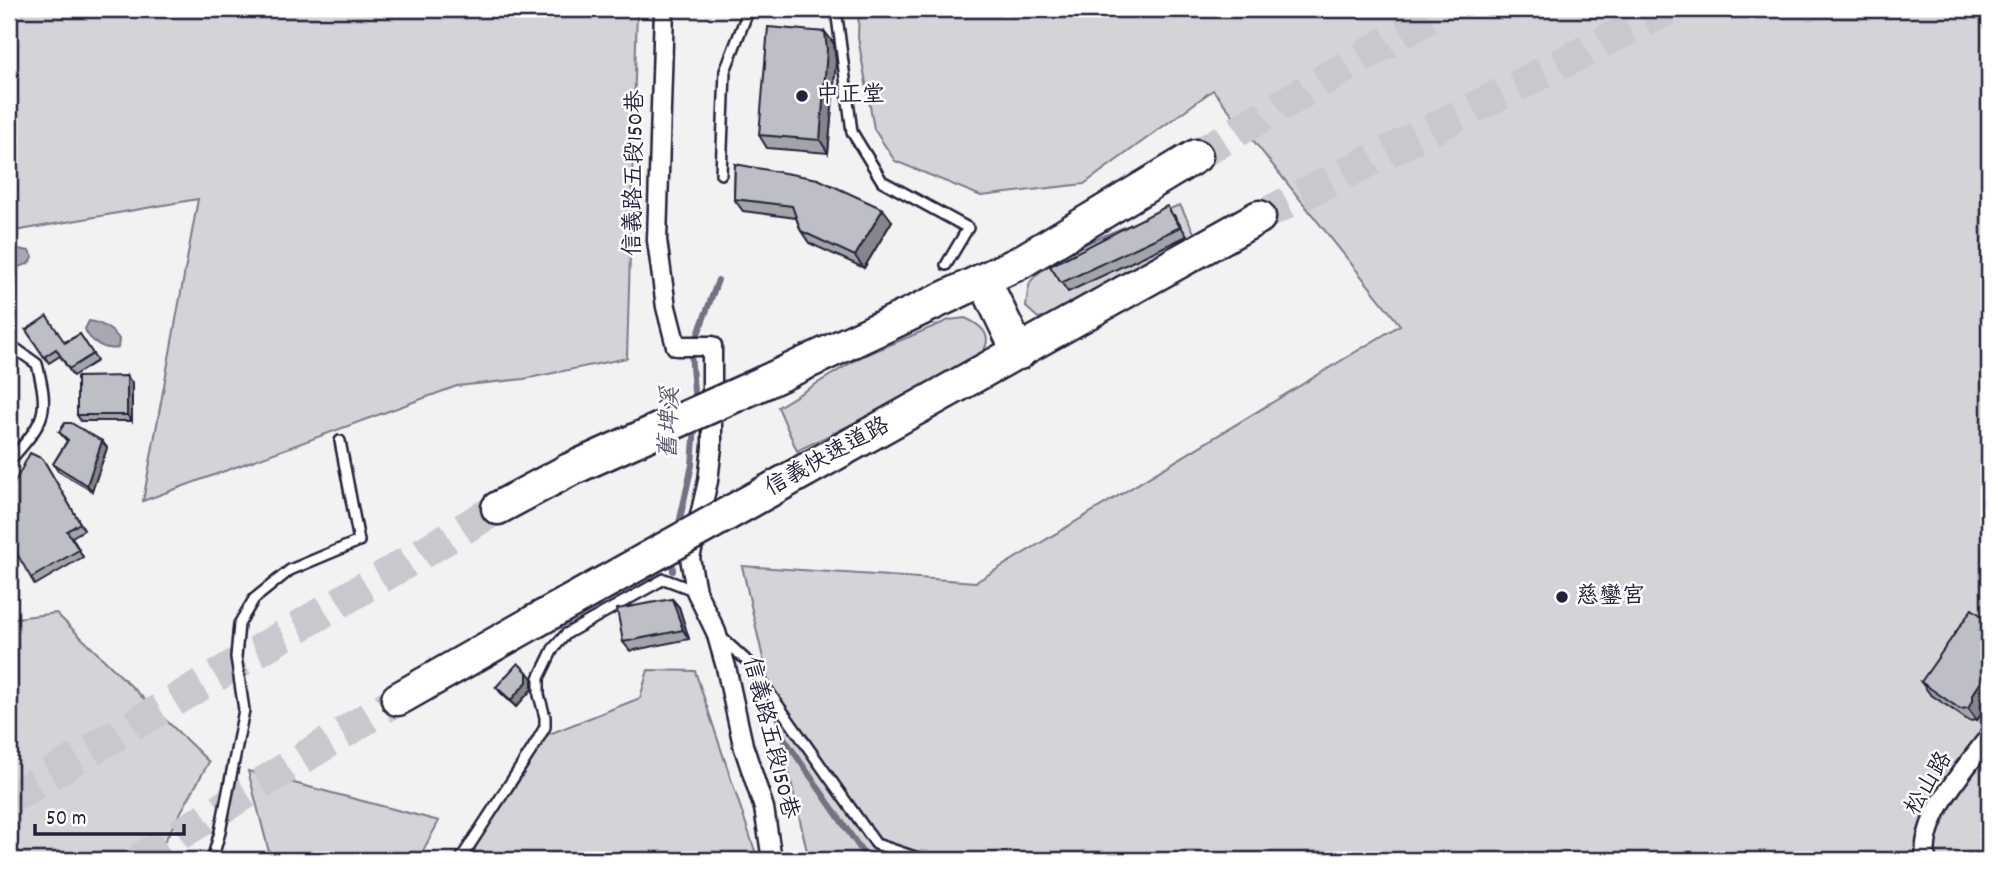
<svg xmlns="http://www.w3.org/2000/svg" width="1998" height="869" font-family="Dekko,'LXGW WenKai TC',sans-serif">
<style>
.green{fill:#d3d3d8;stroke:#7a7a8a;stroke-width:2}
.water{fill:#a8a8b2;stroke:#727282;stroke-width:2}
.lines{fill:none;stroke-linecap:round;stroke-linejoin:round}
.stream{stroke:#727282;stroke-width:6}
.highway-tunnel{stroke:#c8c8ce;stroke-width:32;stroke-dasharray:32 16;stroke-linecap:butt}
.lane-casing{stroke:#22223b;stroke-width:14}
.street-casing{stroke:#22223b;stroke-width:23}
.highway-casing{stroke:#22223b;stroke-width:37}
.lane{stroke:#fff;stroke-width:9}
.street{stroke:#fff;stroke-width:18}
.highway{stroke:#fff;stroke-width:32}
.highway-bridge-casing{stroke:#22223b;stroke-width:37;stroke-linecap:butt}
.highway-bridge{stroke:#fff;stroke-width:32}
.wall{fill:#a3a3aa;stroke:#22223b;stroke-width:2}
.shaded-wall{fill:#85858b;stroke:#22223b;stroke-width:2}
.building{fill:#bebec6;stroke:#22223b;stroke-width:2}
.poi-dot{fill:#22223b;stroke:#fff;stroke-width:2.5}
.labels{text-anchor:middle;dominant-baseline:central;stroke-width:5;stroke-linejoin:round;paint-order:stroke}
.poi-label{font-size:23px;fill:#22223b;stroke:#fff;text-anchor:start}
.street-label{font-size:23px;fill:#22223b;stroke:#fff}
.water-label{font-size:24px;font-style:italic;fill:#58586b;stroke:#fff}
</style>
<rect width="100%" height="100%" fill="#f2f2f3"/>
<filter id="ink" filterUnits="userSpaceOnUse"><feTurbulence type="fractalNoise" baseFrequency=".0143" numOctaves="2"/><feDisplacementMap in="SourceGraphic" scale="14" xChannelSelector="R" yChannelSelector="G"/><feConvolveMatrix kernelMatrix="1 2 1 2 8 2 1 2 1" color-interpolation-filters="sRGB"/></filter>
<g filter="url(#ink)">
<g class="green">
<path d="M9,9H637L627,358L524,379L457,386L143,501L198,199L9,232Z"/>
<path d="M859,9H1989V860H809L742,566L976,582L1400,325L1213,90L1084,184L981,196L895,161L874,129L858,38Z"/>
<path d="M1180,205L1197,238L1062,313L1038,318L1026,307C1027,300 1027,288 1031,281C1053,252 1144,219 1180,205Z"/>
<path d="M965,318C999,333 989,351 965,369L797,451L778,407L861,357L949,320Z"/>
<path d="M56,613L209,762L154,860H9V619Z"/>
<path d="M648,670L695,671L758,860H474L476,840L529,742L640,698Z"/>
<path d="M248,771L439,821L418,860H271Z"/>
</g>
<g class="water">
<path d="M18,249L29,251L33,257L28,264L18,267L14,275L9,276V252Z"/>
<path d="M89,321C100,322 113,330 119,339L118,348C105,351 89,341 85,329Z"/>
</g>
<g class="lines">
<g class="stream">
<path d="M695,404L691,353L718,280"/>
<path d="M678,528L692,465L695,425"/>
<path d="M672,556L673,571"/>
<path d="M782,735L868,860"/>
</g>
<g class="highway-tunnel">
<path d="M1196,156L1443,9"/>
<path d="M1259,217L1668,9"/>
<path d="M9,799L498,508"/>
<path d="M138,860L398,699"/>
</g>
<defs>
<g id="lane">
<path d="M836,9L852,132L882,181L968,228L946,265"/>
<path d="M721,174L725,71L749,9"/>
<path d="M9,344L37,364C49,412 46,419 14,456L9,458"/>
<path d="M722,638L747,661L876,844L924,860"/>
<path d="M212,860L220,832L244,710L236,657L239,624L254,599L290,570L359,541L340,441"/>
<path d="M460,860L533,748L545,727V717L539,695V678L553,649L566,634L664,579L696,591"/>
</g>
<g id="street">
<path d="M664,9L657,240L666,307L676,346H712V447L708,481L690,558L696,591L716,632L726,667L743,745L764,808L772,860"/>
<path d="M1926,860C1920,817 1965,769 1989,737"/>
</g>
<g id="highway">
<path d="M984,280L1019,353"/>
<path d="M765,382L1019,263L1196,156"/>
<path d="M806,470L1259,217"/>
<path d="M498,508L569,470"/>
<path d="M398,699L532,623"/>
</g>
</defs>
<use href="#lane" class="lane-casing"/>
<use href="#street" class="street-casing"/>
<use href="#highway" class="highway-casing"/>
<use href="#lane" class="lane"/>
<use href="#street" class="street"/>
<use href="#highway" class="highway"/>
<defs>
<g id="highway-bridge">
<path d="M569,470L765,382"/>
<path d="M532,623L806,470"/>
</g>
</defs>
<use href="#highway-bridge" class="highway-bridge-casing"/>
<use href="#highway-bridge" class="highway-bridge"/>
</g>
<g class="wall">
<path d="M825,32L834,44L836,62L828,153L767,148L759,135Z"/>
<path d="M735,164L892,221L864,268L809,243L801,231L796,218L743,211L734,199Z"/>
<path d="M1174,215L1187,236L1068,292L1050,266Z"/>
<path d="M26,330L65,342L80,334L97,361L73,376L60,356L49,363Z"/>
<path d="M9,370L14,405L9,406Z"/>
<path d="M132,383V421H81L77,415Z"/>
<path d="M59,432L102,441L107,448L92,491L58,471L53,464L67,441Z"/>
<path d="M47,466L84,530L72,537L83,557L35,585L31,578Z"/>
<path d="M672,599L679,607L689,639L630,651L623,642Z"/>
<path d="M532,678V689L516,707L501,693L496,687Z"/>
<path d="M1921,682L1982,707V713L1977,720L1969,721L1930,694Z"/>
</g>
<g class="shaded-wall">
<path d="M825,32L834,44L836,62L828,153L820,140Z"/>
<path d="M883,209L892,221L864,268L855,256Z"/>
<path d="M9,294V295L11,323L9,320Z"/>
<path d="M9,370L14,405L10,399L9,393Z"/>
<path d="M127,376L132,383V421L127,415Z"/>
<path d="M9,414L11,431L9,427Z"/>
<path d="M102,441L107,448L92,491L87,485Z"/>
<path d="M672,599L679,607L689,639L683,630Z"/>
<path d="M1989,670V696L1982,707V713L1977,720L1968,708L1973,694Z"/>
<path d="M527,672L532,678V689L516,707L511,700Z"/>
</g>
<g class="building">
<path d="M768,27L825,32L827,50L820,140L759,135Z"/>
<path d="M735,164L818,179L883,209L855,256L801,231L792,206L734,199Z"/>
<path d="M1167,206L1180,227L1176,229L1061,283L1050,266Z"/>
<path d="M47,316L65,343L80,334L93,354L69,369L56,349L44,357L26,330Z"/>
<path d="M127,376V415H77V377Z"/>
<path d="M65,423H71L102,441L87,485L53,464L68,440L59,432Z"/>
<path d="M30,453L43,459L80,523L67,531L79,550L31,578L9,540V493Z"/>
<path d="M672,599L683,630L623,642L617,609Z"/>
<path d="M1972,609L1989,621V670L1973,694V701L1968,708L1960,709L1921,682Z"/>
<path d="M518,663L527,672V682L511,700L496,687Z"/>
</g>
</g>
<g class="poi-dot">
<circle cx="802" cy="96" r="7"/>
<circle cx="1562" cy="597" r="7"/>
</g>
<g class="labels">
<g class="poi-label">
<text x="816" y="96">中正堂</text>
<text x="1576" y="597">慈鑾宮</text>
</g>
<g class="street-label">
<text transform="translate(636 173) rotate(-89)">信義路五段150巷</text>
<text transform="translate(828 458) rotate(-29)">信義快速道路</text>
<text transform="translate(769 738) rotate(76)">信義路五段150巷</text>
<text transform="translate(1930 784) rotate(-59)">松山路</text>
</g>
<g class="water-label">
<text transform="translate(671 423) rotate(-88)">舊埤溪</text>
</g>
</g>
<rect width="1998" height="869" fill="none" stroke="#fff" stroke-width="35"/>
<rect x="18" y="18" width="1963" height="834" fill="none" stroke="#22223b" stroke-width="2.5" filter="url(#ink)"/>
<path d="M35 824v10h149v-10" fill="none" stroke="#22223b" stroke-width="3.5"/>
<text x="46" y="824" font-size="21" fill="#22223b" stroke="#ffffff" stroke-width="5" paint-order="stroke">50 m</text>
</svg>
